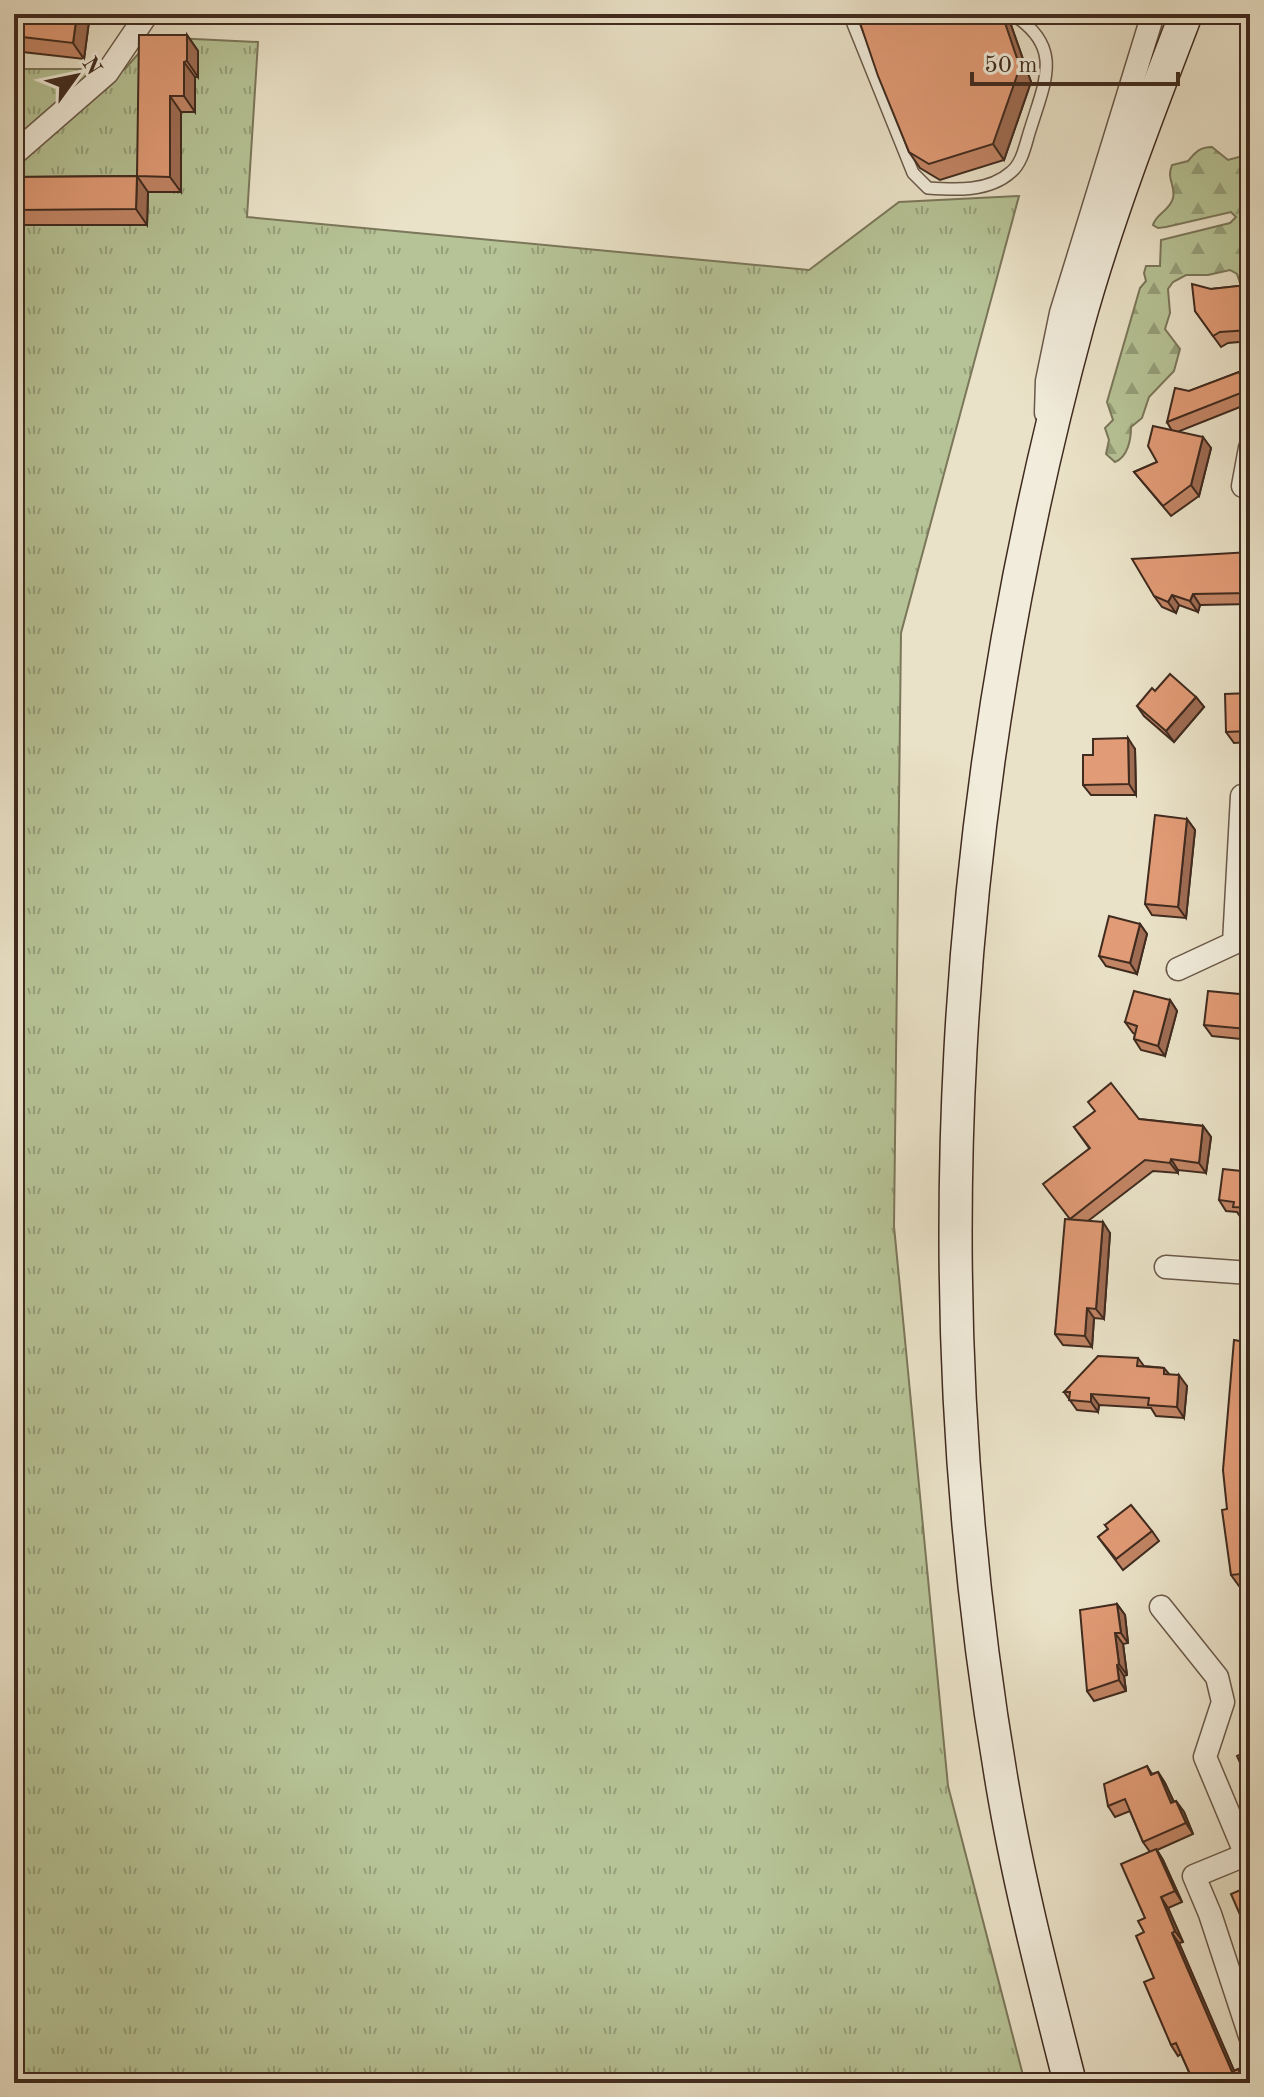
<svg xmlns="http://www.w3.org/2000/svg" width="1264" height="2097" font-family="'Old Standard TT',serif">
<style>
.grass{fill:url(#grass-tufts);stroke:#7b775a;stroke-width:2}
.forest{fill:url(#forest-firs);stroke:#7b775a;stroke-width:2}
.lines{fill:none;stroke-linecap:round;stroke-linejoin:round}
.service-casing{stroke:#6a5949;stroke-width:14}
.minor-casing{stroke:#6a5949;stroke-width:25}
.secondary-casing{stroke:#402b1f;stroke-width:35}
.service{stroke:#f1ecdb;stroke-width:11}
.minor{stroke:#f1ecdb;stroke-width:22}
.secondary{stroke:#f1ecdb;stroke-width:32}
.wall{fill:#c28565;stroke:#402b1f;stroke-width:2}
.shaded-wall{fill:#9e6c53;stroke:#402b1f;stroke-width:2}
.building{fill:#e19b76;stroke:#402b1f;stroke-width:2}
</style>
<defs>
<pattern id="grass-tufts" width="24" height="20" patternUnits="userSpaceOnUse" patternTransform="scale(2)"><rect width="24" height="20" fill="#b6c396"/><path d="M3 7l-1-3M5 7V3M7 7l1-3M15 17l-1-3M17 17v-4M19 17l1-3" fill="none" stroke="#959f7a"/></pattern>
<pattern id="forest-firs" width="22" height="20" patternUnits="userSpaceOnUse" patternTransform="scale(2)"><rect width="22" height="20" fill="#b6c396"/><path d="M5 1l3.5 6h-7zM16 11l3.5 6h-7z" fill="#959f7a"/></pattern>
</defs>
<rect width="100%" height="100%" fill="#eae2c8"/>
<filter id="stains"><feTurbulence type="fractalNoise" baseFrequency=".0025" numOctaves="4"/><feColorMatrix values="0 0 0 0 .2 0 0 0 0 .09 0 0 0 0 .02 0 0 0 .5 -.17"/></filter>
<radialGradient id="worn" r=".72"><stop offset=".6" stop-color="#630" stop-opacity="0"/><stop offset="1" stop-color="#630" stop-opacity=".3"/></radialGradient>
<path class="grass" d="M153,37L258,42L247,217L809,270L899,202L1019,196L901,633L894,1226L948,1786L1025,2083H33L14,2078V69H125Z"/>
<path class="forest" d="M1212,147L1228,160L1250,154V285L1240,283L1237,274L1230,270L1208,275H1186L1173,282L1168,289L1170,313L1165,329L1180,349L1174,371L1149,397L1142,418L1131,427C1131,439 1128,457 1115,462L1106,454L1109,440L1105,428L1113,420L1107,402L1140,288L1146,281L1144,273L1146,266H1160L1161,240L1230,223L1236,217L1231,212L1166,227L1158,228L1153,225C1156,213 1170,211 1173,198C1176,185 1166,180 1172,165L1188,161C1195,153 1199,147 1212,147Z"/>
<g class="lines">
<defs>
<path id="service" d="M849,14L913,173L928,188C955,190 989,192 1011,172C1023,163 1026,141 1031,127C1046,79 1063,46 1012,14"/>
<g id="minor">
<path d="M14,154L107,73L147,14"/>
<path d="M1046,413L1047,381L1061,313L1153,14"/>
<path d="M1243,486L1250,448"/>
<path d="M1178,969L1234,943L1242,796L1250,795"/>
<path d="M1166,1267L1250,1273"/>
<path d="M1161,1607L1217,1677L1223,1702L1205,1757L1246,1855"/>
<path d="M1250,1853L1194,1876L1210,1914L1250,2036"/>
</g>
<path id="secondary" d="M1070,2083C1045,1984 1019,1885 1002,1783C919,1297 949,800 1078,324C1107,219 1147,116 1186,14"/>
</defs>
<use href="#service" class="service-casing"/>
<use href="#minor" class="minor-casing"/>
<use href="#secondary" class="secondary-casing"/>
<use href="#service" class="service"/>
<use href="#minor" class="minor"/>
<use href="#secondary" class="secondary"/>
</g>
<g class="wall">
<path d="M14,14H90L84,59L14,51Z"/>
<path d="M857,14H1004L1011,25L1031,82L1004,160L940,180L920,168L909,152Z"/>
<path d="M187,35L198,51V77H195V112H181V192H148L147,225H24L23,241H14V177L137,176Z"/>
<path d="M1247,285L1250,290V341L1228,343L1221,347L1195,311L1211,289Z"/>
<path d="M1239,372L1247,383L1250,392V403L1177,432L1211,448L1199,496L1171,516L1134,472L1157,462L1172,431L1167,422L1189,391Z"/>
<path d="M1250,552V604L1200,605L1198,612L1179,605L1176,613L1162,607L1154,596Z"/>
<path d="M1155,691L1196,697L1204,707L1174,742L1144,716L1137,706Z"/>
<path d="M1250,693V742L1234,743L1226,732Z"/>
<path d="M1135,749L1136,795H1091L1083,785L1093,755Z"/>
<path d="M1187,819L1195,830L1186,918L1152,915L1145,904Z"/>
<path d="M1140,924L1147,934L1137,974L1106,966L1099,956Z"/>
<path d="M1250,995V1040L1212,1036L1204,1025Z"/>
<path d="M1170,1000L1177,1011L1165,1056L1141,1050L1134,1039L1135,1034L1133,1033L1125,1022Z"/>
<path d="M1139,1119L1203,1126L1211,1137L1206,1173L1178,1170V1173L1153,1171L1088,1221L1110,1233L1104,1319L1094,1318L1092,1347L1063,1345L1055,1334L1070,1219L1089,1148L1074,1127Z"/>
<path d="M1250,1172V1218H1241L1237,1212L1226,1211L1219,1200Z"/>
<path d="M1250,1290V1613L1243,1604L1241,1586H1239L1231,1575L1227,1509L1240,1341Z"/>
<path d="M1138,1358L1144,1366L1164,1368L1169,1374L1187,1386L1184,1418L1156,1416L1151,1408L1099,1405L1098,1412L1077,1410L1064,1392Z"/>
<path d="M1105,1525L1152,1531L1159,1541L1123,1570L1098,1537L1108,1529Z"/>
<path d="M1117,1604L1125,1615L1128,1643L1123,1644L1127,1675L1124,1676L1126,1691L1094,1701L1087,1691Z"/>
<path d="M1147,1766L1152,1774L1158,1772L1165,1783L1174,1802L1176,1801L1184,1812L1193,1834L1157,1850L1163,1860L1182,1902L1168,1908L1183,1942L1179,1943L1234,2071L1238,2069L1247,2083H1194L1181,2054L1178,2056L1171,2045L1144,1932L1150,1852L1143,1842L1130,1811L1115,1817L1108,1806Z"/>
<path d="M1250,1886V1932L1244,1924Z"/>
</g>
<g class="shaded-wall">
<path d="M77,14H90L84,59L73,43Z"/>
<path d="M1002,14H1004L1011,25L1031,82L1004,160L993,144Z"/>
<path d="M187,35L198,51V77L187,61Z"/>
<path d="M184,62L195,77V112L184,96Z"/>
<path d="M170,96L181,112V192L170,177Z"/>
<path d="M137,176L148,192L147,225L136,209Z"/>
<path d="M14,211L24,225L23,241L14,228Z"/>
<path d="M1247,285L1250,290V328Z"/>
<path d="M1239,372L1247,383L1250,392V396L1246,391Z"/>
<path d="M1203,437L1211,448L1199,496L1191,485Z"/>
<path d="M1193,594L1200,605L1198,612L1190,601Z"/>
<path d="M1172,595L1179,605L1176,613L1168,602Z"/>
<path d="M1196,697L1204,707L1174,742L1166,731Z"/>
<path d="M1128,738L1135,749L1136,795L1129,784Z"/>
<path d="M1187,819L1195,830L1186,918L1178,907Z"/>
<path d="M1140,924L1147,934L1137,974L1130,963Z"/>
<path d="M1250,996V1034L1247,1029Z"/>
<path d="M1170,1000L1177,1011L1165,1056L1158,1046Z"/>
<path d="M1203,1126L1211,1137L1206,1173L1199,1163Z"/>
<path d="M1171,1159L1178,1170V1173L1170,1163Z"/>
<path d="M1103,1222L1110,1233L1104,1319L1096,1309Z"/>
<path d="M1087,1308L1094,1318L1092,1347L1085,1336Z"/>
<path d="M1179,1375L1187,1386L1184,1418L1177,1407Z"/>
<path d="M1091,1394L1099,1405L1098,1412L1091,1402Z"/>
<path d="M1117,1604L1125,1615L1128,1643L1121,1633Z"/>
<path d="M1115,1633L1123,1644L1127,1675L1119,1664Z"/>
<path d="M1117,1665L1124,1676L1126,1691L1119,1680Z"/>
<path d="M1158,1772L1165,1783L1179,1814L1171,1803Z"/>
<path d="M1176,1801L1184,1812L1193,1834L1186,1823Z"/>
<path d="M1156,1849L1163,1860L1182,1902L1175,1891Z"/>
<path d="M1161,1897L1168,1908L1183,1942L1175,1931Z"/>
<path d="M1172,1933L1179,1943L1239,2082L1232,2072Z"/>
</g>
<g class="building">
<path d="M14,14H77L73,43L14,36Z"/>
<path d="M857,14H1002L1020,67L993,144L929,164L909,152L878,76Z"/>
<path d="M139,35H187V61L184,62V96H170V177L137,176Z"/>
<path d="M137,176L136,209L14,210V177Z"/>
<path d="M1192,284L1211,289L1247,285L1250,330L1220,332L1213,336L1195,311Z"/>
<path d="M1239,372L1246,391L1167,422L1175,388L1189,391Z"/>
<path d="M1153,426L1203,437L1191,485L1163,506L1134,472L1157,462L1148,446Z"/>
<path d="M1250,552V593L1193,594L1190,601L1172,595L1168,602L1154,596L1132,559Z"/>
<path d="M1170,674L1196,697L1166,731L1137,706L1152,688L1155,691Z"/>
<path d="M1250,693V731L1226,732L1225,694Z"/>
<path d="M1128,738L1129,784L1083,785V755H1093V739Z"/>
<path d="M1155,815L1187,819L1178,907L1145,904Z"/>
<path d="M1109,916L1140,924L1130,963L1099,956Z"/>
<path d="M1134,991L1170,1000L1158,1046L1134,1039L1137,1026L1125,1022Z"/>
<path d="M1208,991L1250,995L1247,1029L1204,1025Z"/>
<path d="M1111,1083L1139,1119L1203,1126L1199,1163L1171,1159L1170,1163L1145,1160L1070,1219L1043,1184L1090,1148L1074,1127L1095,1111L1088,1102Z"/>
<path d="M1223,1169L1250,1172V1208L1233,1207L1234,1202L1219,1200Z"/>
<path d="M1065,1219L1103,1222L1096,1309L1087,1308L1085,1336L1055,1334Z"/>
<path d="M1245,1289L1250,1290V1603L1243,1604L1240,1574L1231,1575L1222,1510L1227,1509L1223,1470L1234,1340L1240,1341Z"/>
<path d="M1098,1356L1138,1358L1137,1366L1164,1368V1374L1179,1375L1177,1407L1148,1405L1149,1398L1091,1394V1402L1069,1400L1070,1392H1064Z"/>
<path d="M1131,1505L1152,1531L1116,1559L1098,1537L1108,1529L1105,1525Z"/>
<path d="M1117,1604L1121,1633H1115L1119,1664L1117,1665L1119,1680L1087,1691L1080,1610Z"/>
<path d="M1250,1750V1785L1237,1756Z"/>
<path d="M1147,1766L1151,1775L1158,1772L1171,1803L1176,1801L1186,1823L1143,1842L1125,1799L1108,1806L1104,1784Z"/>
<path d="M1156,1849L1175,1891L1161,1897L1175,1931L1172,1933L1232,2072L1238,2069L1245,2083H1194L1176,2043L1171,2045L1144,1982L1154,1978L1136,1936L1144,1932L1138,1921L1145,1918L1121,1864Z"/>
<path d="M1250,1886V1921L1244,1924L1231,1894Z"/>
</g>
<rect width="1264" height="2097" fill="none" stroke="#eae2c8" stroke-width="48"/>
<rect x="16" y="16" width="1232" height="2065" fill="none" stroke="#402b1f" stroke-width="4"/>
<rect x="24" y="24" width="1216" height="2049" fill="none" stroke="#402b1f" stroke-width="2"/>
<g transform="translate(76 76) rotate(57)" stroke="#f1ecdb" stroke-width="6" paint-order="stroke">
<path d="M0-6L14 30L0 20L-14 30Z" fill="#402b1f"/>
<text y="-12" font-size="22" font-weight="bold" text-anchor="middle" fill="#402b1f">N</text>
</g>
<path d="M972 72v12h206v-12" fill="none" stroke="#402b1f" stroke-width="4"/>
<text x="984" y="72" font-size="24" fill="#402b1f" stroke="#f1ecdb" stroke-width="6" paint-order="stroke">50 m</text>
<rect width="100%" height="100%" filter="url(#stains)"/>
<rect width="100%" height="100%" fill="url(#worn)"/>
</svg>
